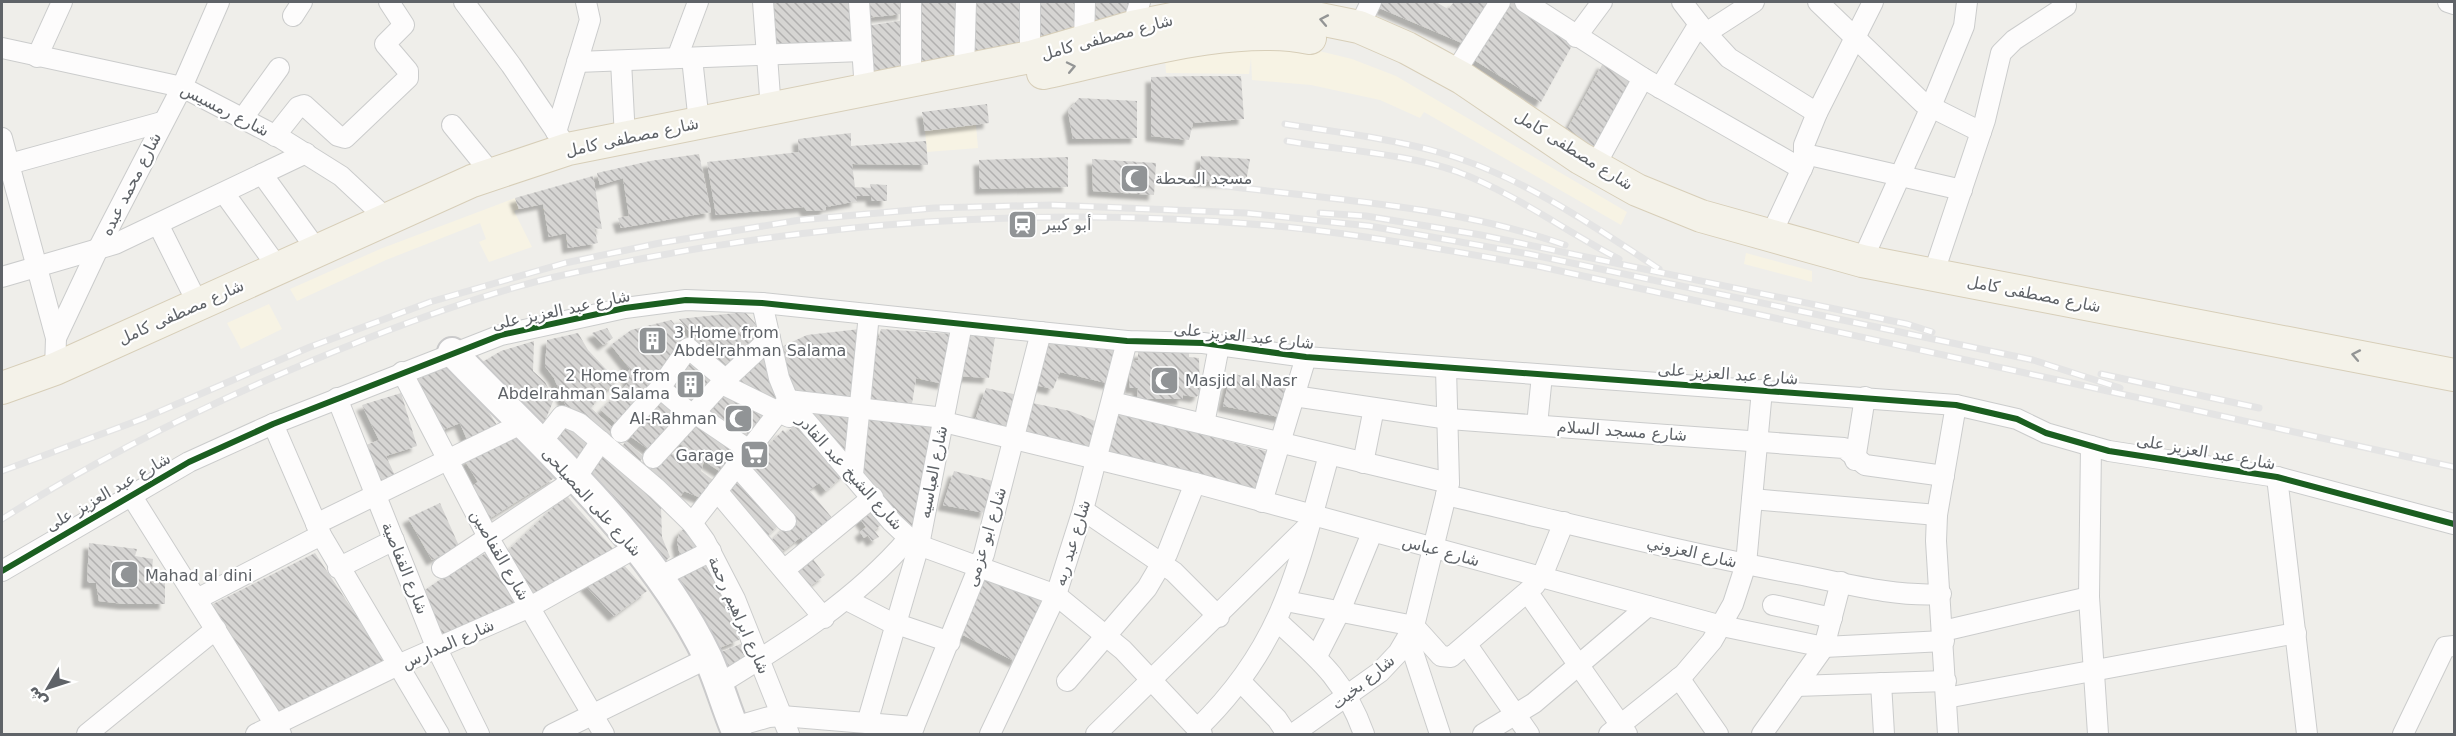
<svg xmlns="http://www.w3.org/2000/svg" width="2456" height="736" font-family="'DejaVu Sans',Vazirmatn,sans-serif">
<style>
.commercial{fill:#f7f3e4}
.building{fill:url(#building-back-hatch);filter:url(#shadow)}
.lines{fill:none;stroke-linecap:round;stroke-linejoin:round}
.street-casing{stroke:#cbcccc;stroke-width:22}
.secondary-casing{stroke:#cacacb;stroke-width:32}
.primary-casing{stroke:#d7ceb8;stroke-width:34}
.street{stroke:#fdfcfc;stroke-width:20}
.secondary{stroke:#fdfcfc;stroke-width:28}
.primary{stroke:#f4f2e9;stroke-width:32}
.rail-casing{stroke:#e4e4e4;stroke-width:7}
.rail{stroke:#fff;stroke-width:4.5;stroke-dasharray:14;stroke-linecap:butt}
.cycleway-casing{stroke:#fff;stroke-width:10}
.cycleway{stroke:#1b5e20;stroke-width:6}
.oneway{stroke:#939595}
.labels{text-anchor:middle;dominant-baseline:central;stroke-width:4.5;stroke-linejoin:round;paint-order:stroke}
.street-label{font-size:16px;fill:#5f6368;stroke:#fff}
.poi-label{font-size:16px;fill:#5f6368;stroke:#fff;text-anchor:start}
</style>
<defs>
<pattern id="building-back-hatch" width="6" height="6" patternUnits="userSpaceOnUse" patternTransform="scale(1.5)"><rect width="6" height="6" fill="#d6d5d3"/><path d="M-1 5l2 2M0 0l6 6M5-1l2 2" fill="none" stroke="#b1b0af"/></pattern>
<filter id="shadow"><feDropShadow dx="-5.5" dy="5.5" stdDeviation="1.5" flood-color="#0004"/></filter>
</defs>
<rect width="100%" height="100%" fill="#efeeea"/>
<g class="commercial">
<path d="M1252,48L1315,50L1352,59L1396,76L1627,212L1621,225L1424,112L1420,118L1380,100L1311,85L1252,80L1251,58L1249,74L1166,73L1165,57L1221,50L1251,51Z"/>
<path d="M976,125L978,148L927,152L925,131Z"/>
<path d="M515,198L519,209L514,211L532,247L489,262L479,242L486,239L480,223L386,260L297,301L290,289L380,249Z"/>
<path d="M1746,253L1812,271V282L1744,264Z"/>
<path d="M269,304L282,329L241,349L227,323Z"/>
</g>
<g class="building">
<path d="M770,2H853L854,44L773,47Z"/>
<path d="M865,2H903V14L865,18Z"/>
<path d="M917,2H960L956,61L916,70Z"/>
<path d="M975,2H1023L1020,49L974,57Z"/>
<path d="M1038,2H1077L1072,37L1037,42Z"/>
<path d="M1091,2H1132L1129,18L1091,23Z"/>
<path d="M1379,2H1436L1448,9L1454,2H1496L1469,46L1377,7Z"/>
<path d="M1502,2H1516L1574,42L1541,102L1468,56Z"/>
<path d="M905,20V72L872,83L866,26Z"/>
<path d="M1603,63L1634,80L1593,152L1566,132Z"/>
<path d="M1198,76H1241L1244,119L1193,123L1189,140L1151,136V77Z"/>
<path d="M1079,98L1137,101V138L1073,139L1068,111Z"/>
<path d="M987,104L989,123L925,131L922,112Z"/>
<path d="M851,133V146L926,141L928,165L852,164L855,187L871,188L870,184L887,185V201H872L871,196H856L857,201L826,207V210L807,211L804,207L716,215L707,162L799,152L798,139Z"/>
<path d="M699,154L711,212L621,228L618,218L629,216L623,178L600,185L597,173L650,161Z"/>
<path d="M1201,156L1250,159L1246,182L1199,181Z"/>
<path d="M1068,157V187L980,189L979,160Z"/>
<path d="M1092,159L1156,163L1154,195L1093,191Z"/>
<path d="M593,176L602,229L594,228L598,243L568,248L566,233L549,237L543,204L519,209L515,198Z"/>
<path d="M745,312L765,334L725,374L692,345L696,339L679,319Z"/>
<path d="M671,320L689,340L621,428L601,410L627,384L628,378L625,374L630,369L611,345L631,330Z"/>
<path d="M607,328L613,338L603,345L592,333Z"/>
<path d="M860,329L854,398L792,395L779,348L807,335Z"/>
<path d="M881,329L954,334L944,384L916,378L911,410L867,404L870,372Z"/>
<path d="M967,331L995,337L989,378L957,376Z"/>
<path d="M578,333L588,350L618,382L604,392L591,408L620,434L610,444L573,410L569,413L554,378L545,366L547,340Z"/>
<path d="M534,341L533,371L545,382L554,399L541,431L474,367L501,351Z"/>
<path d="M1049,341L1118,350L1111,384L1060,372L1053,389L1035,385Z"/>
<path d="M767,345L784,399L775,408L730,383Z"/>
<path d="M1148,349L1189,351V357L1199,358L1200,394L1196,397L1183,395V399H1137L1138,388H1130L1128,361L1138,360V352H1148Z"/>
<path d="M688,357L719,382L697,405L664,387Z"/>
<path d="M457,361L500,430L468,442L460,423L438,432L410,383Z"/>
<path d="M1231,373L1288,388L1284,418L1223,406Z"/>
<path d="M722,388L771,414L763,423L759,421L747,445L700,412Z"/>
<path d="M986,388L1018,395L1011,432L974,423Z"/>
<path d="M401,393L417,446L386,456L397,480L379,486L361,447L379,440L362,405Z"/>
<path d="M662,393L686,415L654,453L627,434Z"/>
<path d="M1028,402L1070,411L1100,423L1094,449L1020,433Z"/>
<path d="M813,406L857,411L849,465L803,416Z"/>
<path d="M1117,412L1269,452L1256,494L1105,457Z"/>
<path d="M864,414L933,424L916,536L858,475Z"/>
<path d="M697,418L742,449L724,474L704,461L701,471L717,483L706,500L684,491L681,496L659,483L662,478L651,471L667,450L677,457L681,454L684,447L676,440Z"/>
<path d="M568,423L595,441L575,471L550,448Z"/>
<path d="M796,424L848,471L826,491L819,483L809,490L833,519L804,542L801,537L776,556L767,545L790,522L743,465L764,442L768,446L783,430L786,433Z"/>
<path d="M511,432L556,477L487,520L468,489L478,482L465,461Z"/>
<path d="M626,441L644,457L635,467L618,452Z"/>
<path d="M598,451L636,481L661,507L662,537L670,557L659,567L579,478Z"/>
<path d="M737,471L782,522L763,540L720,490Z"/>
<path d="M954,471L993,481L985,513L943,505Z"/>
<path d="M566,495L616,552L530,596L504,554Z"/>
<path d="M440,503L459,546L432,560L408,518Z"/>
<path d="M872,506L884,523L874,530L879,537L872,541L868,535L864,538L860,532L866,527L858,516Z"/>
<path d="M688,525L704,550L681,561L677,541L680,532Z"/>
<path d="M89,543L137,549L135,556L153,559L152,570L161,572L162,578L165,579V604H124L99,601L96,583H87Z"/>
<path d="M315,553L387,662L276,712L213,604Z"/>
<path d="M486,553L523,606L442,637L422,592L457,568Z"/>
<path d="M809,554L825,575L805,590L789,569Z"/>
<path d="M622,563L647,591L614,616L585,585Z"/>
<path d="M710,563L733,608L739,640L712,651L674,577Z"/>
<path d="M985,572L1044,597L1016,662L961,634Z"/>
<path d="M743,643L748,655L721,671L714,655Z"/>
</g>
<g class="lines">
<defs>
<g id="street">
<path d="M464,2L511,65L568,149"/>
<path d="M763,2L771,110"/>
<path d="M859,2L865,91"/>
<path d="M1030,2V57"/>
<path d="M1525,2L1643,78L1802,169"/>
<path d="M1682,2L1706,33L1729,58L1817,113"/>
<path d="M1818,2L1923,103L1981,132"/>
<path d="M2448,2L2454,4"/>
<path d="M293,16L302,2"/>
<path d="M1132,27L1140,2"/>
<path d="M1359,27L1371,2"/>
<path d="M1706,33L1754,2"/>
<path d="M1576,37L1602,2"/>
<path d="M1084,42L1085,2"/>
<path d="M2,48L182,87L282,139L341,176L387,219"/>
<path d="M37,57L62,2"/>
<path d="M677,58L698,2"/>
<path d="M692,58L699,123"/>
<path d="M621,61L625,138"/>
<path d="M577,62L862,51"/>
<path d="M964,70L966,2"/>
<path d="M1454,74L1500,2"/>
<path d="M911,81V2"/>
<path d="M1660,88L1699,24"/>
<path d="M243,118L279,68"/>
<path d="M452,125L491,173"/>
<path d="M556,132L590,20L586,2"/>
<path d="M275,136L298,107L304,105L338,136L345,138L408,78V71L385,44L404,25L389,2"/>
<path d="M2,138L56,338"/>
<path d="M1805,154L1962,190"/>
<path d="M2,166L162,122"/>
<path d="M1595,166L1643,78"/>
<path d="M262,174L317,250"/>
<path d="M224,193L279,269"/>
<path d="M158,224L198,304"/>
<path d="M1770,237L1804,164V145L1817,113L1873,2"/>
<path d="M1862,261L1930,109L1964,26L1967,2"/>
<path d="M1933,275L1985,120L2001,53L2014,40L2066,6"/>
<path d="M2,277L115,244L306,153"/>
<path d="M762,303L779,378L788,400L892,522L909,538L924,547L1056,595L1123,650L1202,734"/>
<path d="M55,369L56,338L97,251L182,87L219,2"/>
<path d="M402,372L488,537L604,734"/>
<path d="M722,384L789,417"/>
<path d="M660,388L693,416"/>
<path d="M1294,396L1449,419L1844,448L1865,465L1944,476"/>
<path d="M337,398L437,649L479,734"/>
<path d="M1112,402L1449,483"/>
<path d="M696,414L749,450"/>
<path d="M944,422L1195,483L1722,626L1824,647L1944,641"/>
<path d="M273,424L321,535L439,734"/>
<path d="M1204,424L1219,346"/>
<path d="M1537,425L1542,375"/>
<path d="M621,432L660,388L688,348L726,380"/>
<path d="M540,444L562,416L579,423L657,489L692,523L705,541L735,599L789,734"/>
<path d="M2091,446L2089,597L2098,734"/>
<path d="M653,458L719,386L770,338"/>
<path d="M1855,460L1865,397"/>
<path d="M1363,463L1374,408"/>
<path d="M736,465L786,521"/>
<path d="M853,474L869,314"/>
<path d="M2277,477L2307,734"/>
<path d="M717,491L824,618"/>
<path d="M131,495L281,734"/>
<path d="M1446,495C1563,522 1679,552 1797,574C1844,583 1893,597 1941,594"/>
<path d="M1752,499L1937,515"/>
<path d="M1262,502L1306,357"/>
<path d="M1083,510L1174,572L1219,617"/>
<path d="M692,523L788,400L944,418"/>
<path d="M316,524L521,424"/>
<path d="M338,568L394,540"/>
<path d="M442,568L562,488L580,472L601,441"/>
<path d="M784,570L873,497"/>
<path d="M2,571L189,462L273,424L501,335L625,308L686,300L762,303L1127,341L1203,343L1306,357L1956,405L2017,419L2046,433L2109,451L2277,477L2454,524"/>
<path d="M657,578L711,551"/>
<path d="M1528,593L1627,734"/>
<path d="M197,599L321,535"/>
<path d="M847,600L888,621L950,642"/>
<path d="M1286,601L1414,626L1441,656L1451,657L1535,585L1545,569L1564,522"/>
<path d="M1773,605L1832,618"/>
<path d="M1277,621C1320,660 1344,679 1364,734"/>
<path d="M1943,631L2089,597"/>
<path d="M1408,637L1440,734"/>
<path d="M1467,645L1529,734"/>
<path d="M1317,656L1340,611L1372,533"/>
<path d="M1679,678L1718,734"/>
<path d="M1067,681L1147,588L1167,554L1195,483"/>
<path d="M1241,682L1277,719L1287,734"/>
<path d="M1881,683L1884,734"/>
<path d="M718,685C788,642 855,601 909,538"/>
<path d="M1796,686L1946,681"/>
<path d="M1946,698L2296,633"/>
<path d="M867,723L919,545L962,324"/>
<path d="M734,727L769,717L782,716L914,727"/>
<path d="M1198,728C1284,645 1298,566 1329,455"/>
<path d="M87,734L216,629"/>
<path d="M256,734L398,665L530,607L637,547"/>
<path d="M553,734L708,658"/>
<path d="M911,734L984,554L1041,332"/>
<path d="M990,734L1056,595L1083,510L1127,341"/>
<path d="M1096,734L1308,526"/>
<path d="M1293,734L1380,672L1398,653L1414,626L1449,483L1446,368"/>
<path d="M1483,734L1534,703L1648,606"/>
<path d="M1609,734L1684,674L1712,641L1733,604L1746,564L1762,390"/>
<path d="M1762,734L1824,647L1841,582"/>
<path d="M1948,734L1936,541L1937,515L1956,405"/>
<path d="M2403,734L2445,647L2454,646"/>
</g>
<path id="secondary" d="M452,352C541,445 652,541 708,658C719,682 726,709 737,734"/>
<g id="primary">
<path d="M1043,73C1121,57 1231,22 1310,38"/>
<path d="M2,388L55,369L472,181L568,149L1030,57L1132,27L1192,15L1249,11L1305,16L1359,27L1407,48L1462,78L1580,158L1637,190L1701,216L1862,261L2454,375"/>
</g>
</defs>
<use href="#street" class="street-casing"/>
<use href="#secondary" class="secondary-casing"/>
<use href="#primary" class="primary-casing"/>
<use href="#street" class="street"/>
<use href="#secondary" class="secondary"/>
<use href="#primary" class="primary"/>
<defs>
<g id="rail">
<path d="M1285,124C1336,132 1388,138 1438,152C1518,174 1591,224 1659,269"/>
<path d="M1287,141C1339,150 1410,154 1458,172C1516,194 1565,231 1619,259"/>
<path d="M1219,185C1333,200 1456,206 1565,245"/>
<path d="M1320,213L1366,216L1481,235L1907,324L1932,332"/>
<path d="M2101,374L2259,408"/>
<path d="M2,471L142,419L310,347L430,302L565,263L660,243L800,220L934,208L1052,205L1246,213L1369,226L1529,254L2033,360L2120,388"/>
<path d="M2,519C119,445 247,385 376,335C438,311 503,288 568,274C803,221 1047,204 1287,227C1373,236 1457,252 1542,267L2454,467"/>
</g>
</defs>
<use href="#rail" class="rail-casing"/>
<use href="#rail" class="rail"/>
<defs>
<path id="cycleway" d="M2,571L189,462L273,424L501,335L625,308L686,300L762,303L1127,341L1203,343L1306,357L1956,405L2017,419L2046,433L2109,451L2277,477L2454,524"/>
</defs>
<use href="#cycleway" class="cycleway-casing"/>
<use href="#cycleway" class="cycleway"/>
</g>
<defs><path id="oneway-chevron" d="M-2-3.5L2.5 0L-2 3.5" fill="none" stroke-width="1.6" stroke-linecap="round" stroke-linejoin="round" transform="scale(1.5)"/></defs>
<g class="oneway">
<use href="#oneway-chevron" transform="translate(1324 20) rotate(-169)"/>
<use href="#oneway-chevron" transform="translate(1071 67) rotate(-12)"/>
<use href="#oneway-chevron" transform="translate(2356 355) rotate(-169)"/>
</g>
<defs>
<symbol id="mosque-square" viewBox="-11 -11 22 22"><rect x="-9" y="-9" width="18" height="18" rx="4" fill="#919496" stroke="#fff"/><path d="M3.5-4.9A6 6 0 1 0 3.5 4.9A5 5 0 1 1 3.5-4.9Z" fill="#fff"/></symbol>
<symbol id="station-square" viewBox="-11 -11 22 22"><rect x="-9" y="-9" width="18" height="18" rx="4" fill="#919496" stroke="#fff"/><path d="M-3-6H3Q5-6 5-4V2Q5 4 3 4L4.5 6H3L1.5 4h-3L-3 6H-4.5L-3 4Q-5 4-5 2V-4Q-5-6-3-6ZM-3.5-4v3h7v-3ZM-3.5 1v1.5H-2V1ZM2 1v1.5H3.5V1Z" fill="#fff"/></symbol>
<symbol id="building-square" viewBox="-11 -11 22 22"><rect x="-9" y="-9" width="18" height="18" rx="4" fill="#919496" stroke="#fff"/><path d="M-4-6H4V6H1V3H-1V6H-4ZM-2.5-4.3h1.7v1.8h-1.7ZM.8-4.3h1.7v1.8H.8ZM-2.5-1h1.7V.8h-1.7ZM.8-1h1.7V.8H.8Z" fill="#fff"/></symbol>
<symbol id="supermarket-square" viewBox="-11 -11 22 22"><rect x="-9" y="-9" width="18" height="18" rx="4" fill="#919496" stroke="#fff"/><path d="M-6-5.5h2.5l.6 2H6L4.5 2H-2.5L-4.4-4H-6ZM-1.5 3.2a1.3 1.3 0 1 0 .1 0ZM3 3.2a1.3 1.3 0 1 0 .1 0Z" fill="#fff"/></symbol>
</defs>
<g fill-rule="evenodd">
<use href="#mosque-square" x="1118" y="162" width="33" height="33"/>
<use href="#station-square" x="1006" y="208" width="33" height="33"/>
<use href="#building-square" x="636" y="324" width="33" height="33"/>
<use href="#mosque-square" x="1148" y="364" width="33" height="33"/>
<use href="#building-square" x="674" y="368" width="33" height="33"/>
<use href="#mosque-square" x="722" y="402" width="33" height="33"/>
<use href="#supermarket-square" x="738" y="438" width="33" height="33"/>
<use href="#mosque-square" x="108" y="558" width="33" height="33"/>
</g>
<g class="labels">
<g class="street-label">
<text transform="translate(1107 37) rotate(-15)">شارع مصطفى كامل</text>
<text transform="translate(225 110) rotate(27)">شارع رمسيس</text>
<text transform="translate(632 137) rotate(-12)">شارع مصطفى كامل</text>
<text transform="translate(1574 150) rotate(32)">شارع مصطفى كامل</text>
<text transform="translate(131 184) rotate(-63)">شارع محمد عبده</text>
<text transform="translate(2034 294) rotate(11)">شارع مصطفى كامل</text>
<text transform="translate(561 310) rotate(-12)">شارع عبد العزيز على</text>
<text transform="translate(181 312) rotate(-24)">شارع مصطفى كامل</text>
<text transform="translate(1244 336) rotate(6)">شارع عبد العزيز على</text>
<text transform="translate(1728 374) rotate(4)">شارع عبد العزيز على</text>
<text transform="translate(1622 431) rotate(4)">شارع مسجد السلام</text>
<text transform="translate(2206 452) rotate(10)">شارع عبد العزيز على</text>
<text transform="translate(850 472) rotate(48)">شارع الشيخ عبد القادر</text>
<text transform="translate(933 472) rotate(-79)">شارع العباسيه</text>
<text transform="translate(108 492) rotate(-30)">شارع عبد العزيز على</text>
<text transform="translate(592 502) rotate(48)">شارع على المصيلحى</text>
<text transform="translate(986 537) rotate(-73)">شارع ابو عزمى</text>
<text transform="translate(1072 543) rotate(-73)">شارع عبد ربه</text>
<text transform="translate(1441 551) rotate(15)">شارع عباس</text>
<text transform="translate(1692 552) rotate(13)">شارع العزوني</text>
<text transform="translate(500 555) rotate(60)">شارع القفاصين</text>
<text transform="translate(405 568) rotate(68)">شارع القفاصية</text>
<text transform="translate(739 615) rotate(66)">شارع ابراهيم رحمة</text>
<text transform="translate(448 644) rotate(-24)">شارع المدارس</text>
<text transform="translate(1363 682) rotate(-39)">شارع بخيت</text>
</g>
<g class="poi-label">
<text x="1155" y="178">مسجد المحطة</text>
<text x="1043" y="224">أبو كبير</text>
<text x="674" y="332">3 Home from<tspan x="674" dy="18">Abdelrahman Salama</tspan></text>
<text x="670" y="375" text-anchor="end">2 Home from<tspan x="670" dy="18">Abdelrahman Salama</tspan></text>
<text x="1185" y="380">Masjid al Nasr</text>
<text x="717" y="418" text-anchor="end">Al-Rahman</text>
<text x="734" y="455" text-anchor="end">Garage</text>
<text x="145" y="575">Mahad al dini</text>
</g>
</g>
<rect width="2456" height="736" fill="none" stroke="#5f6368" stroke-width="6"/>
<g transform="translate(48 688) rotate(231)" stroke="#ffffff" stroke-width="4.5" paint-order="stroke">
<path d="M0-4.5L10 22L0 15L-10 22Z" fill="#5f6368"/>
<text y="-9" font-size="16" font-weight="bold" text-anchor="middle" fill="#5f6368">ش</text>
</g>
</svg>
